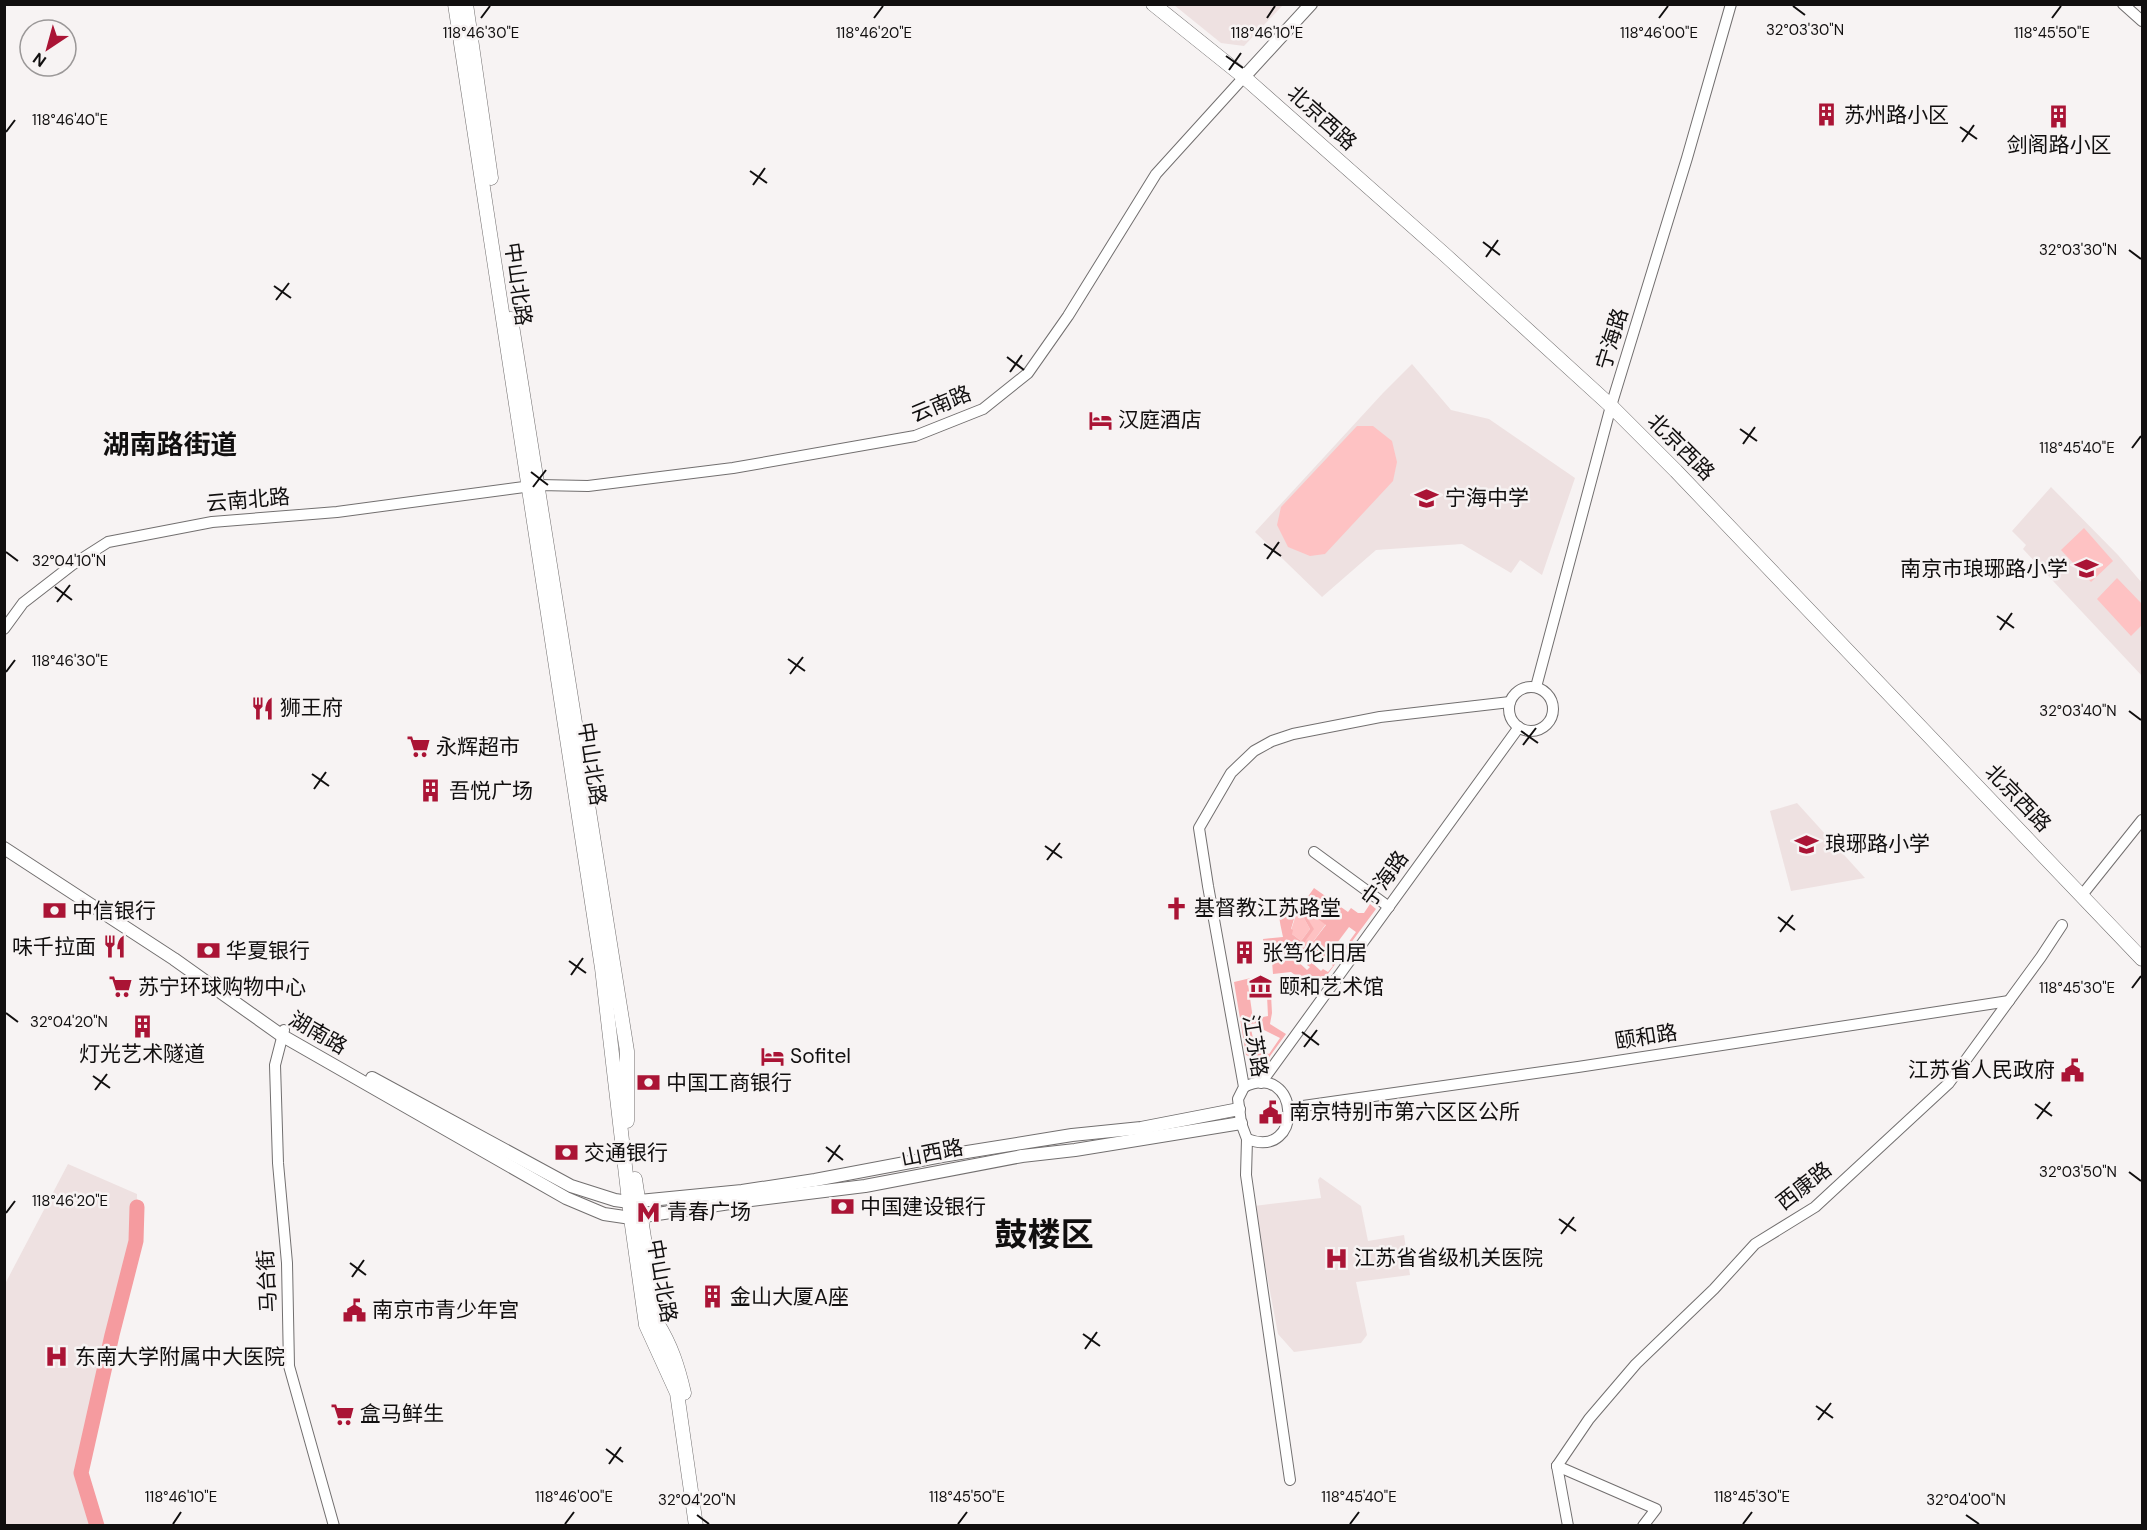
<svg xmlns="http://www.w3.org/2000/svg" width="2147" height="1530" font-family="'DM Sans','Noto Sans SC',sans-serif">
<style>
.built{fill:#eee1e1}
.green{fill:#fec2c3}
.forest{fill:#f9b0b2;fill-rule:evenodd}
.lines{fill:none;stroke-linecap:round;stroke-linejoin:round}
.river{stroke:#f59b9f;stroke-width:15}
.tertiary-casing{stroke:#726f6f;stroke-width:12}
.secondary-casing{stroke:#726f6f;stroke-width:14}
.primary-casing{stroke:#726f6f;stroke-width:15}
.tertiary{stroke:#fff;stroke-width:10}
.secondary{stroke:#fff;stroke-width:12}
.primary{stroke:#fff;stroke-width:14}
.ticks{fill:none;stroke:#110f0f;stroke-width:2}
.labels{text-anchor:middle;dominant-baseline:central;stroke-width:5;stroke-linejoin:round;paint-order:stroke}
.poi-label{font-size:21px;fill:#110f0f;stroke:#f7f3f3;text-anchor:start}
.street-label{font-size:21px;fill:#110f0f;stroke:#f7f3f3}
.district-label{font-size:27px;font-weight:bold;fill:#110f0f;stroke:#f7f3f3}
.town-label{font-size:33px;font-weight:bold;fill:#110f0f;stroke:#f7f3f3}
.ticks-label{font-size:15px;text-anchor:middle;fill:#110f0f;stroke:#f7f3f3;stroke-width:5;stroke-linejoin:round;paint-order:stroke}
</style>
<rect width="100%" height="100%" fill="#f7f3f3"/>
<g class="built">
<path d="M1174,5H1283L1244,46L1221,43Z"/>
<path d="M1412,364L1451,410L1489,419L1575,478L1542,575L1520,560L1511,573L1462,544L1376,550L1322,597L1255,532L1383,393Z"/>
<path d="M2051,487L2118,555L2142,583V676L2023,549L2026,545L2012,531Z"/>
<path d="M1797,803L1865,878L1791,891L1770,811Z"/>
<path d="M68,1164L137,1194L136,1241L81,1473L97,1525H5V1284Z"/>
<path d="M1320,1177L1361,1206L1368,1241L1404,1235L1410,1275L1356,1282L1367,1335L1361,1343L1294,1352L1278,1334L1254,1206L1321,1198L1318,1180Z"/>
</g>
<g class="green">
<path d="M1357,426H1373L1392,441L1397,462L1393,481L1325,554L1310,556L1288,547L1277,525L1281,507Z"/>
<path d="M2084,528L2113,561L2091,582L2061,550Z"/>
<path d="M2117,578L2142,604V625L2131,636L2097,599Z"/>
<path d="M1306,910L1326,924L1309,947L1303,943L1313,929L1303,911Z"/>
<path d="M1300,911L1310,929L1301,941L1292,934L1291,930L1297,912Z"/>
</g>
<g class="forest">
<path d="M1314,888L1348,912L1351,908L1358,913H1364L1370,904L1376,909L1316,990L1291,972L1273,974L1272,961L1285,959L1283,949L1278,946L1264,948L1263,939L1283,937C1280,922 1275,908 1285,895L1290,899L1284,907L1295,915ZM1306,910L1326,925L1309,947L1304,943L1314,929L1303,911ZM1300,911L1310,929L1301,941L1292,934L1293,930L1291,929L1296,912ZM1349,927L1356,932L1332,965L1333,966L1328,972L1323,969L1321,971L1310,961L1307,965L1310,967L1307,970L1293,957L1301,947L1309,953L1311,950L1329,960L1331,958L1328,955Z"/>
<path d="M1255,977L1256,982L1248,984L1253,1019L1268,1016L1267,996L1271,995L1272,1013L1270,1024L1286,1034L1265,1063L1246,1055L1234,982ZM1258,1023L1260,1028L1280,1038L1269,1054L1255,1048L1250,1024Z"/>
</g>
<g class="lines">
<path class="river" d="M97,1526L81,1473L112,1335L136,1241L137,1207"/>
<defs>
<g id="tertiary">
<path d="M2123,4L2142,21"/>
<path d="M4,629L23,603L72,565L108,542L212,522L337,512L539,485L588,486L733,468L915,436L983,409L1028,373L1068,316L1156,174L1244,77"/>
<path d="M1536,687L1611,406L1687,158L1731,4"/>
<circle cx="1531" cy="709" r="22"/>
<path d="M1314,852L1389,907"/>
<path d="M2082,895L2142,820"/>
<path d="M284,1030L275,1065L278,1163L287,1263L289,1366L334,1526"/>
<path d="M1261,1083L1519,727"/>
<path d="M1244,1087C1300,1060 1305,1161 1247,1139"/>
<path d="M1289,1108L1578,1067L2009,1001"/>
<path d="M1557,1466L1589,1419L1636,1364L1714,1289L1755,1244L1815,1207L1949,1083L2041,957L2062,925"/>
<path d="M1557,1466L1656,1509L1643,1526"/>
<path d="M1557,1466L1568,1526"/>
<path d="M1290,1480L1246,1175L1247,1139L1241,1123L1238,1099L1244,1087L1208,886L1199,828L1231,773L1254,751L1272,741L1293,734L1380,717L1510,702"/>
</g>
<g id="secondary">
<path d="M1244,77L1311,4"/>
<path d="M4,848L174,959L281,1035L566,1198L604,1214L631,1218L743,1201L865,1186L1022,1156L1075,1150L1241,1123"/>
<path d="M372,1078L571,1186L615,1200L629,1202L742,1191L815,1180L942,1156L1072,1135L1141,1128L1239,1109"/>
</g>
<g id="primary">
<path d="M455,4L602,968L631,1218L646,1325L677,1393L696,1526"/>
<path d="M466,4L491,178"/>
<path d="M1153,4L1244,77L1443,253L1611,406L1676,471L2142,959"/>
<path d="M511,319L627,1051V1121"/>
<path d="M635,1179L657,1323C671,1345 678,1367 684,1393"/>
</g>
</defs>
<use href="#tertiary" class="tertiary-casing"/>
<use href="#secondary" class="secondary-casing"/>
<use href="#primary" class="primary-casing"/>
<use href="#tertiary" class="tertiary"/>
<use href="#secondary" class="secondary"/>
<use href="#primary" class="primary"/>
</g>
<path class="ticks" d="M1793,6L1805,15M481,18L490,6M874,18L883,6M1267,18L1275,6M1659,18L1668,6M2052,18L2061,6M1226,56L1243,68M1229,70L1241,53M1960,127L1977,139M6,132L15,120M1962,142L1974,125M750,171L767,183M753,185L765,168M1483,242L1500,255M2129,250L2141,259M1486,257L1498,240M274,286L291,298M276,300L289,283M1007,357L1024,370M1010,372L1022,355M1740,429L1757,441M1743,444L1755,427M2132,448L2141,436M531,472L548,485M533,487L546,470M1264,544L1281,556M6,552L18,561M1267,559L1279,542M55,587L72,600M57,602L70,585M1997,616L2014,628M2000,630L2012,613M788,659L805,671M6,672L15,660M790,674L803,657M2129,711L2141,720M1521,731L1538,743M1523,745L1536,728M312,774L329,786M314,789L326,772M1045,846L1062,858M1047,860L1060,843M1778,917L1795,930M1780,932L1793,915M569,961L586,973M571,975L583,958M2132,988L2141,976M6,1013L18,1022M1302,1032L1319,1045M1304,1047L1317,1030M93,1076L110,1088M95,1090L107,1074M2035,1104L2052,1116M2037,1119L2050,1102M826,1147L843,1160M828,1162L840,1145M2129,1172L2141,1181M6,1213L15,1201M1559,1219L1576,1231M1561,1234L1574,1217M350,1263L366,1275M352,1277L364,1260M1083,1334L1100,1346M1085,1349L1097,1332M1816,1406L1833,1418M1818,1420L1831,1403M606,1449L623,1462M609,1464L621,1447M697,1515L709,1524M1966,1515L1979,1524M173,1524L181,1512M565,1524L574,1512M958,1524L967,1512M1350,1524L1359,1512M1743,1524L1752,1512"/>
<defs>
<symbol id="building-bare" viewBox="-9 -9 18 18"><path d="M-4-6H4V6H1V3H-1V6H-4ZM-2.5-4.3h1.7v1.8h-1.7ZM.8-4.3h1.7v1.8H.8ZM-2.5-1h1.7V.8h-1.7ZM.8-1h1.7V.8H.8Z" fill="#aa1435" stroke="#f7f3f3" stroke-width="2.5" paint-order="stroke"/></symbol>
<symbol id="hotel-bare" viewBox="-9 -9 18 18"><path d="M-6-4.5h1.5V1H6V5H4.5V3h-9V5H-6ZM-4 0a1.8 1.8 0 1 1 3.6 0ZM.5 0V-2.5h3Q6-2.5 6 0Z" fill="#aa1435" stroke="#f7f3f3" stroke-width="2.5" paint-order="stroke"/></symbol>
<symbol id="school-bare" viewBox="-9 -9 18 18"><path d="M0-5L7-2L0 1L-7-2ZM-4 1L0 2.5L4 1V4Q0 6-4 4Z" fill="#aa1435" stroke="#f7f3f3" stroke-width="2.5" paint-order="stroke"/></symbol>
<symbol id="restaurant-bare" viewBox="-9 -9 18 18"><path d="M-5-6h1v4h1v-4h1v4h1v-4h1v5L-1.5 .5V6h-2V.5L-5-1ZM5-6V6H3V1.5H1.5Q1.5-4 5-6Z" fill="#aa1435" stroke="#f7f3f3" stroke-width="2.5" paint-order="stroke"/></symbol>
<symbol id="supermarket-bare" viewBox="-9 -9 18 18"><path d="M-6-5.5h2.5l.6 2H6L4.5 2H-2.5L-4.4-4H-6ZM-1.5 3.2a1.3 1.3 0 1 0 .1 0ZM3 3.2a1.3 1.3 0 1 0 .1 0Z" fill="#aa1435" stroke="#f7f3f3" stroke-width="2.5" paint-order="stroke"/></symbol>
<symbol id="church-bare" viewBox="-9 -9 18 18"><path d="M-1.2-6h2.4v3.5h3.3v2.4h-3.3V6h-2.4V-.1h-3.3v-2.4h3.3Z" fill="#aa1435" stroke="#f7f3f3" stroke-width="2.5" paint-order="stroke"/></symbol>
<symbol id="bank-bare" viewBox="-9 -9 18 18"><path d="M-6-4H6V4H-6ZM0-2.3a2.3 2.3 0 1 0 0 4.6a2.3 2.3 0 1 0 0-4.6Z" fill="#aa1435" stroke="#f7f3f3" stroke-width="2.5" paint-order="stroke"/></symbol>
<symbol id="museum-bare" viewBox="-9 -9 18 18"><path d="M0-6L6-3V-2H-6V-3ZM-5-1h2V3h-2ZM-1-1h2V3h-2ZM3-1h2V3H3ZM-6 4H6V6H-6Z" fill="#aa1435" stroke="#f7f3f3" stroke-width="2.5" paint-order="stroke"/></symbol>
<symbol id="civic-bare" viewBox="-9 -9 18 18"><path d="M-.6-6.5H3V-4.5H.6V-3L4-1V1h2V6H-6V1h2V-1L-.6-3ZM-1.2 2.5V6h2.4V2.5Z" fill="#aa1435" stroke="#f7f3f3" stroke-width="2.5" paint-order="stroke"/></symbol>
<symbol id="metro-bare" viewBox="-9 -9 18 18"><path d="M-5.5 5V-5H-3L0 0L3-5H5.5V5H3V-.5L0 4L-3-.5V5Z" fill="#aa1435" stroke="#f7f3f3" stroke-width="2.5" paint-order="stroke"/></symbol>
<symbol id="hospital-bare" viewBox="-9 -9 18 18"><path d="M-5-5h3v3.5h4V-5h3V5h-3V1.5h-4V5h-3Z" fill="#aa1435" stroke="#f7f3f3" stroke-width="2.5" paint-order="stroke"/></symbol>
</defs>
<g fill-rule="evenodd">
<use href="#building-bare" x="1810" y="98" width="33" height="33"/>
<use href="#building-bare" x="2042" y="100" width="33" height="33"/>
<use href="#hotel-bare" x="1084" y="404" width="33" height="33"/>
<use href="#school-bare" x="1410" y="482" width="33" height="33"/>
<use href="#school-bare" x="2070" y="552" width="33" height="33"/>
<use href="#restaurant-bare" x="246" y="692" width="33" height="33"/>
<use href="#supermarket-bare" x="402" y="730" width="33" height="33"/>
<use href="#building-bare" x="414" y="774" width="33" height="33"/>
<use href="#school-bare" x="1790" y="828" width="33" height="33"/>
<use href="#church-bare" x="1160" y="892" width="33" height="33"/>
<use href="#bank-bare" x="38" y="894" width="33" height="33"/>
<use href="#restaurant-bare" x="98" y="930" width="33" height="33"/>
<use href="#bank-bare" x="192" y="934" width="33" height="33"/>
<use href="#building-bare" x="1228" y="936" width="33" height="33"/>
<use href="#supermarket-bare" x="104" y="970" width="33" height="33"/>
<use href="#museum-bare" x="1244" y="970" width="33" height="33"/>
<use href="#building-bare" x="126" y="1010" width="33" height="33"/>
<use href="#hotel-bare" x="756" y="1040" width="33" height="33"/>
<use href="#civic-bare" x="2056" y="1054" width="33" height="33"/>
<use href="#bank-bare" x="632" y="1066" width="33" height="33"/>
<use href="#civic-bare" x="1254" y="1096" width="33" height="33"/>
<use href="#bank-bare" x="550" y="1136" width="33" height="33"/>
<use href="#bank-bare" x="826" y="1190" width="33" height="33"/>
<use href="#metro-bare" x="632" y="1196" width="33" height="33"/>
<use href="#hospital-bare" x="1320" y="1242" width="33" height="33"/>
<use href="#building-bare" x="696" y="1280" width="33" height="33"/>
<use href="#civic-bare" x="338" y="1294" width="33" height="33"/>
<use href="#hospital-bare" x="40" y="1340" width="33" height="33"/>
<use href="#supermarket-bare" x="326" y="1398" width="33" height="33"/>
</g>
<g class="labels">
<g class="poi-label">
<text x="1844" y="115">苏州路小区</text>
<text x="2059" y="145" text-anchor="middle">剑阁路小区</text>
<text x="1118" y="420">汉庭酒店</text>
<text x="1445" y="498">宁海中学</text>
<text x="2068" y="569" text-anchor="end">南京市琅琊路小学</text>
<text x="280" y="708">狮王府</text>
<text x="436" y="747">永辉超市</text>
<text x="449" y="791">吾悦广场</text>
<text x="1825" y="844">琅琊路小学</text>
<text x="1194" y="908">基督教江苏路堂</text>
<text x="72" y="911">中信银行</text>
<text x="96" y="947" text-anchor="end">味千拉面</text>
<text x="226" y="951">华夏银行</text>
<text x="1262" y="953">张笃伦旧居</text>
<text x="138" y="987">苏宁环球购物中心</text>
<text x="1279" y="987">颐和艺术馆</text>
<text x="142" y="1054" text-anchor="middle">灯光艺术隧道</text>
<text x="790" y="1056">Sofitel</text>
<text x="2055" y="1070" text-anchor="end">江苏省人民政府</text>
<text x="666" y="1083">中国工商银行</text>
<text x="1289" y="1112">南京特别市第六区区公所</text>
<text x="584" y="1153">交通银行</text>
<text x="860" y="1207">中国建设银行</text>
<text x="667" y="1212">青春广场</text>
<text x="1354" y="1258">江苏省省级机关医院</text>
<text x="730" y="1297">金山大厦A座</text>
<text x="372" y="1310">南京市青少年宫</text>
<text x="75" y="1357">东南大学附属中大医院</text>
<text x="360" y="1414">盒马鲜生</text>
</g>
<g class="street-label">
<text transform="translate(1322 118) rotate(42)">北京西路</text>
<text transform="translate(518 284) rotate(82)">中山北路</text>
<text transform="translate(1612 339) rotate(-73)">宁海路</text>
<text transform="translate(941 404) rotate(-22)">云南路</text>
<text transform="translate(1681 447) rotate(45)">北京西路</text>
<text transform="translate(248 500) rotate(-5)">云南北路</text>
<text transform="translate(592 764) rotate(81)">中山北路</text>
<text transform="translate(2018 798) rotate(46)">北京西路</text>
<text transform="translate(1385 879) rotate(-54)">宁海路</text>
<text transform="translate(318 1033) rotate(30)">湖南路</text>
<text transform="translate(1646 1037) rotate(-9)">颐和路</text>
<text transform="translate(1255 1046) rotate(81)">江苏路</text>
<text transform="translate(932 1153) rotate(-11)">山西路</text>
<text transform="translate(1804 1186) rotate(-38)">西康路</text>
<text transform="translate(267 1281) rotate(-93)">马台街</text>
<text transform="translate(662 1281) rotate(80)">中山北路</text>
</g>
<g class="district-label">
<text x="170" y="444">湖南路街道</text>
</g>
<g class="town-label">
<text x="1044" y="1234">鼓楼区</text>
</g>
</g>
<g class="ticks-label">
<text x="1805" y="35">32°03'30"N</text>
<text x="874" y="38">118°46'20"E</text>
<text x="481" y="38">118°46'30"E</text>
<text x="1267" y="38">118°46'10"E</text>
<text x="1659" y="38">118°46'00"E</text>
<text x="2052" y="38">118°45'50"E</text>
<text x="70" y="125">118°46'40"E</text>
<text x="2078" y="255">32°03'30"N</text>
<text x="2077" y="453">118°45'40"E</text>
<text x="69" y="566">32°04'10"N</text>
<text x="70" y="666">118°46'30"E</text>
<text x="2078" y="716">32°03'40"N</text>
<text x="2077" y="993">118°45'30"E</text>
<text x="69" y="1027">32°04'20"N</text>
<text x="2078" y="1177">32°03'50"N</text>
<text x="70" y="1206">118°46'20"E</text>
<text x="181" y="1502">118°46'10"E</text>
<text x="574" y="1502">118°46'00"E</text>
<text x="967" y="1502">118°45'50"E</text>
<text x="1359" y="1502">118°45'40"E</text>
<text x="1752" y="1502">118°45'30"E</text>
<text x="697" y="1505">32°04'20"N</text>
<text x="1966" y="1505">32°04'00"N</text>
</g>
<rect width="2147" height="1530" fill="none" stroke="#110f0f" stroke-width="12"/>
<g transform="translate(48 48) rotate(216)"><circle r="28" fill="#f7f3f3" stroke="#9b9898" stroke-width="1.5"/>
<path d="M0-4.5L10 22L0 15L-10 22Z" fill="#aa1435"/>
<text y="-9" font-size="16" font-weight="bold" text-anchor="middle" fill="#110f0f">N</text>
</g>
</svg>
